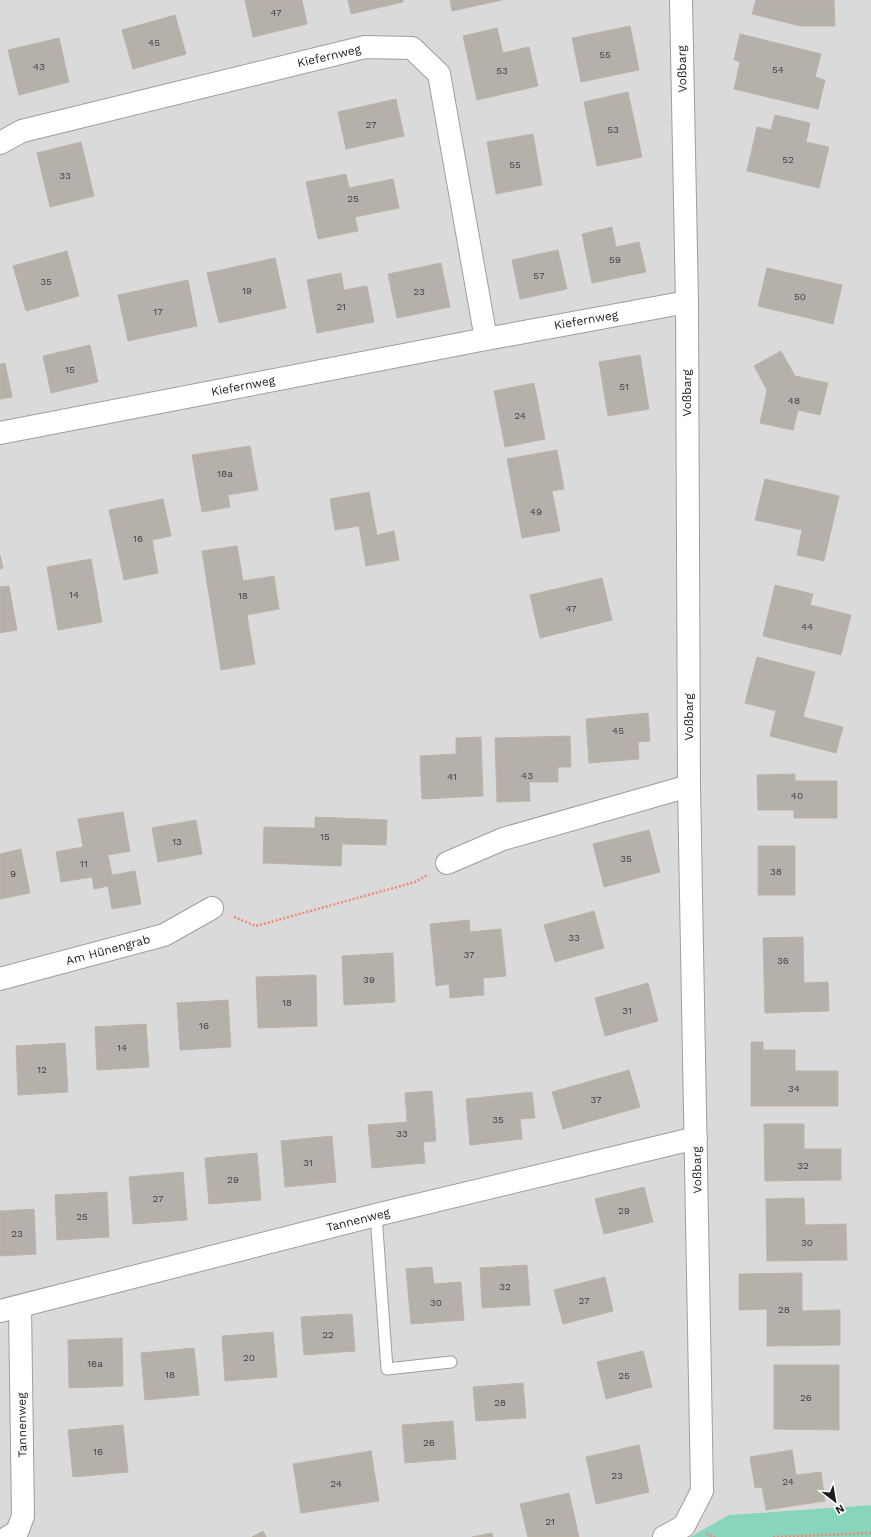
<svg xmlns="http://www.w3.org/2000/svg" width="871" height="1537" font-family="'Work Sans',sans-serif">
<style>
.residential{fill:#dbdada}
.pitch{fill:#89d4bd}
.building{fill:#b6b0aa;stroke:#bdb3a7}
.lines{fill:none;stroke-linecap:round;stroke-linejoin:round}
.service-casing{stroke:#9e9e9e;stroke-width:13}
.minor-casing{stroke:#9e9e9e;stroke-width:24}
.path{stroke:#ea8c77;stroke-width:2.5;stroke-dasharray:2 2;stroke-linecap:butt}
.service{stroke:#fff;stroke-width:11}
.minor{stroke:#fff;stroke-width:22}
.labels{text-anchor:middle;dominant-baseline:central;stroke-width:3;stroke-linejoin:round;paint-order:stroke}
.number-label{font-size:10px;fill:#434240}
.street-label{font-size:12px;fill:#1d1d1d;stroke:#fff}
</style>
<rect width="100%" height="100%" fill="#edeae3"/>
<path class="residential" d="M0,0H871V1505L730,1515L690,1537H0Z"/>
<path class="pitch" d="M871,1505V1537H690L729,1515Z"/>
<g class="building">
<path d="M245,0H302L307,24L253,37Z"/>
<path d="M348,0H403V2L351,14Z"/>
<path d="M450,0H502L452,11Z"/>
<path d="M756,0H834L835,26H800L752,14Z"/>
<path d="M175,15L186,54L133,69L122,30Z"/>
<path d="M630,26L639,70L581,82L572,38Z"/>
<path d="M497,28L503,53L529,47L538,86L477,100L463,36Z"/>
<path d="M740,34L821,54L815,77L825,80L818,109L734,89L740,62L734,60Z"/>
<path d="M59,38L69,82L19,95L8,50Z"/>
<path d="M628,92L642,157L597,166L584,102Z"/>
<path d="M396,99L404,136L346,149L338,112Z"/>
<path d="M775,115L810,123L806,142L829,147L819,188L747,171L757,127L771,130Z"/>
<path d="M533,134L542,185L496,194L487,142Z"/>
<path d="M81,142L94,196L50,207L37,153Z"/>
<path d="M346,174L349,188L393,179L399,208L355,217L358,231L318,239L306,182Z"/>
<path d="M612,227L616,247L639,242L646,272L592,283L582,234Z"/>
<path d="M558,250L567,289L520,299L512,260Z"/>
<path d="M67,251L79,296L26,311L13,266Z"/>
<path d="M275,258L286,308L219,323L207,273Z"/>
<path d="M441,263L450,307L397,318L388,274Z"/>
<path d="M767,268L842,285L833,324L758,306Z"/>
<path d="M341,273L344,290L367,286L374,322L317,333L307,280Z"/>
<path d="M188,280L197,326L128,341L118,295Z"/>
<path d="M90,345L98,382L51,393L43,356Z"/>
<path d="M781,351L795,376L828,383L820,415L798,410L793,430L760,423L767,390L754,366Z"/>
<path d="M640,355L649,409L608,416L599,362Z"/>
<path d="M5,363L12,397L0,399V364Z"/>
<path d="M534,383L545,439L505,447L494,391Z"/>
<path d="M250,446L258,490L228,495L230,507L202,512L192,455Z"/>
<path d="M557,450L564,489L552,491L560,531L522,538L507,459Z"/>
<path d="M765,479L839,496L824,561L797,555L802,530L755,520Z"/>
<path d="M369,492L377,535L394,531L399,560L366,566L359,526L335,530L330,499Z"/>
<path d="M163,499L171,536L152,540L158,573L124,580L109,510Z"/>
<path d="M237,546L243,581L274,576L279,609L247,615L255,664L221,670L202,551Z"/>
<path d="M0,555L3,568L0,569Z"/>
<path d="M91,559L102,622L58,630L47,567Z"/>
<path d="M602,578L612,620L540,638L530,595Z"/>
<path d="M775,585L813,594L810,605L851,615L841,655L763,636Z"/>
<path d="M9,586L17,630L0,633V587Z"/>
<path d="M757,657L815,672L803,717L843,727L836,753L770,736L776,711L745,703Z"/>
<path d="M648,713L650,741L638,742L639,759L589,763L586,719Z"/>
<path d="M570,736L571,767H558V782H529L530,801L497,802L495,738Z"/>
<path d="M481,737L483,796L422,799L420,756L456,754V738Z"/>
<path d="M795,774V781H837V818H794V810H758L757,775Z"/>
<path d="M123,812L130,851L108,855L112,875L135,871L141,904L112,909L108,886L94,889L92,877L61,882L56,852L83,847L78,819Z"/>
<path d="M315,817L387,820L386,845L342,844L341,866L263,863L264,827L315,828Z"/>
<path d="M196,820L202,854L158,862L152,828Z"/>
<path d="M649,830L660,872L604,887L593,844Z"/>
<rect x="758" y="846" width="37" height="49"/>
<path d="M21,849L30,893L0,899V854Z"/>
<path d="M594,911L604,948L555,962L544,925Z"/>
<path d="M469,920L470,932L501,929L506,976L483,978L484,995L450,998L449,984L436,986L430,924Z"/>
<path d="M803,937L804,983L828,982L829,1011L765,1013L763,938Z"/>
<path d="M393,953L395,1002L344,1005L342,956Z"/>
<path d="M316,975L317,1026L258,1028L256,977Z"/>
<path d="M648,983L658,1021L605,1036L595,998Z"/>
<path d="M228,1000L231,1047L180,1050L177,1003Z"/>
<path d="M146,1024L149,1067L97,1070L95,1027Z"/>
<path d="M751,1042H763V1050H795V1071H838V1106H751Z"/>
<path d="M65,1043L68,1092L18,1095L16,1046Z"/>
<path d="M629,1070L640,1107L563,1129L552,1092Z"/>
<path d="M432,1091L436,1141L423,1142L425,1163L372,1168L368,1125L407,1122L405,1093Z"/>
<path d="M532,1092L535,1118L520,1119L522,1139L470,1145L466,1099Z"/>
<path d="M764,1124H804V1149H841V1180L765,1181Z"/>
<path d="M332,1136L336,1182L285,1187L281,1141Z"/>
<path d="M257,1153L261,1200L209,1204L205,1158Z"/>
<path d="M183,1172L187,1220L133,1224L129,1177Z"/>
<path d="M644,1187L653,1222L604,1234L595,1199Z"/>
<path d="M107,1192L109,1237L57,1240L55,1195Z"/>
<path d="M804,1198L805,1225L846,1224L847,1260L767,1261L766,1199Z"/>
<path d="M34,1209L36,1254L0,1256V1211Z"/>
<path d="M527,1265L530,1305L482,1308L480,1268Z"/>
<path d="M432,1267L434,1284L461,1282L464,1320L411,1324L406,1269Z"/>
<path d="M802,1273V1311L840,1310V1345L767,1346V1309L739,1310V1274Z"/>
<path d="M605,1277L613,1311L563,1324L554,1290Z"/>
<path d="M352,1314L355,1351L304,1355L301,1317Z"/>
<path d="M273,1332L277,1377L225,1381L222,1336Z"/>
<path d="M122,1338L123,1386L69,1388L68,1340Z"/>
<path d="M194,1348L199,1395L145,1400L141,1353Z"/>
<path d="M643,1351L652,1387L606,1399L597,1362Z"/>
<path d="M774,1365H839V1430L774,1429Z"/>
<path d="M523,1383L526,1418L476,1421L473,1387Z"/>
<path d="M453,1421L456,1459L405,1463L402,1425Z"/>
<path d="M123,1425L128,1472L73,1477L68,1430Z"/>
<path d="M639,1445L649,1492L596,1504L586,1457Z"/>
<path d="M792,1450L796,1475L821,1472L825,1501L766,1510L762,1487L755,1488L750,1457Z"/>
<path d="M371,1451L379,1501L301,1513L293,1464Z"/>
<path d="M569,1493L579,1537H528L520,1504Z"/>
<path d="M263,1531L266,1537H252Z"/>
<path d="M492,1533L493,1537H472Z"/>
</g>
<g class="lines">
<defs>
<path id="service" d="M376,1215L387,1369L451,1362"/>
<g id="minor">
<path d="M0,143L22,131L365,47L412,48L439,74L486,339"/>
<path d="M0,433L486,339L687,302"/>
<path d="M447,863L503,839L689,786"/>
<path d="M0,979L164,935L212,908"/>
<path d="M0,1311L376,1215L696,1138"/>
<path d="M8,1537L17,1532L23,1516L20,1307"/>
<path d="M664,1537L684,1526L702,1491L689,786L687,302L681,0"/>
</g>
</defs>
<use href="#service" class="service-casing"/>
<use href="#minor" class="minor-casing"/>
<g class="path">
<path d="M234,917L256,926L415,882L427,875"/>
<path d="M706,1534L715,1537"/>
<path d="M773,1537L871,1533"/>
</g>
<use href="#service" class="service"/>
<use href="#minor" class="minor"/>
</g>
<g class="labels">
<g class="number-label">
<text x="276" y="12">47</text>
<text x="154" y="42">45</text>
<text x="605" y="54">55</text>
<text x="39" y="66">43</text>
<text x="778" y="69">54</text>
<text x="502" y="70">53</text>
<text x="371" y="124">27</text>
<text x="613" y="129">53</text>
<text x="788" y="159">52</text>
<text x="515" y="164">55</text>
<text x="65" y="175">33</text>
<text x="353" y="198">25</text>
<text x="615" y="259">59</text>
<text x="539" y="275">57</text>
<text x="46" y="281">35</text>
<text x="247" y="290">19</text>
<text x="419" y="291">23</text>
<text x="800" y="296">50</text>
<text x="341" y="306">21</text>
<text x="158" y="311">17</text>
<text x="70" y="369">15</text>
<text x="624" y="386">51</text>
<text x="794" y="400">48</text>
<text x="520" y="415">24</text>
<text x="225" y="473">18a</text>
<text x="536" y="511">49</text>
<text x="138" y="538">16</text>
<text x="74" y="594">14</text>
<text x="243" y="595">18</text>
<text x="571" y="608">47</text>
<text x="807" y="626">44</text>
<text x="618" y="730">45</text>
<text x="527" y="775">43</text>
<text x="452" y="776">41</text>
<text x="797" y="795">40</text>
<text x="325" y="836">15</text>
<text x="177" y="841">13</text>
<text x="626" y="858">35</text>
<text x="84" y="863">11</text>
<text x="776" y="871">38</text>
<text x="13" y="873">9</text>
<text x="574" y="937">33</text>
<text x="469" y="954">37</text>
<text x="783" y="960">36</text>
<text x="369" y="979">39</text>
<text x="287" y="1002">18</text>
<text x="627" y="1010">31</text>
<text x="204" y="1025">16</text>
<text x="122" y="1047">14</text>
<text x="42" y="1069">12</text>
<text x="794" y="1088">34</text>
<text x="596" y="1099">37</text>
<text x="498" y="1119">35</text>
<text x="402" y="1133">33</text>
<text x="308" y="1162">31</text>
<text x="803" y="1165">32</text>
<text x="233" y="1179">29</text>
<text x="158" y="1198">27</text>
<text x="624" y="1210">29</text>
<text x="82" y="1216">25</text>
<text x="17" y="1233">23</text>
<text x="807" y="1242">30</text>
<text x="505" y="1286">32</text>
<text x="584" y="1300">27</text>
<text x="436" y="1302">30</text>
<text x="784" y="1309">28</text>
<text x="328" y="1334">22</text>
<text x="249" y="1357">20</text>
<text x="95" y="1363">16a</text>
<text x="170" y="1374">18</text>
<text x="624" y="1375">25</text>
<text x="806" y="1397">26</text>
<text x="500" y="1402">28</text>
<text x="429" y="1442">26</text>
<text x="98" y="1451">16</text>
<text x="617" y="1475">23</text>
<text x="788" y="1481">24</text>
<text x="336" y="1483">24</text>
<text x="550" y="1521">21</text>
</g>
<g class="street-label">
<text transform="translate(329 56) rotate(-13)">Kiefernweg</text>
<text transform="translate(682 69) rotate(-91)">Voßbarg</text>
<text transform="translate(586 320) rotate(-10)">Kiefernweg</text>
<text transform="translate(243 386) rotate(-11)">Kiefernweg</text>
<text transform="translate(687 393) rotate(-90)">Voßbarg</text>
<text transform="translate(689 717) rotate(-90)">Voßbarg</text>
<text transform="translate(108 950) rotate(-15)">Am Hünengrab</text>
<text transform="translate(697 1170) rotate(-91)">Voßbarg</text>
<text transform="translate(358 1220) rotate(-14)">Tannenweg</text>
<text transform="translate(22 1425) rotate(-91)">Tannenweg</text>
</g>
</g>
<g transform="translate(835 1501) rotate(149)" stroke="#ffffff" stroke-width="3" paint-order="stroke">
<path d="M0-3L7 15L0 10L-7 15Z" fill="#1d1d1d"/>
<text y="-6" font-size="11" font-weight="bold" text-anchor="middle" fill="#1d1d1d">N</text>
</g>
</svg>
